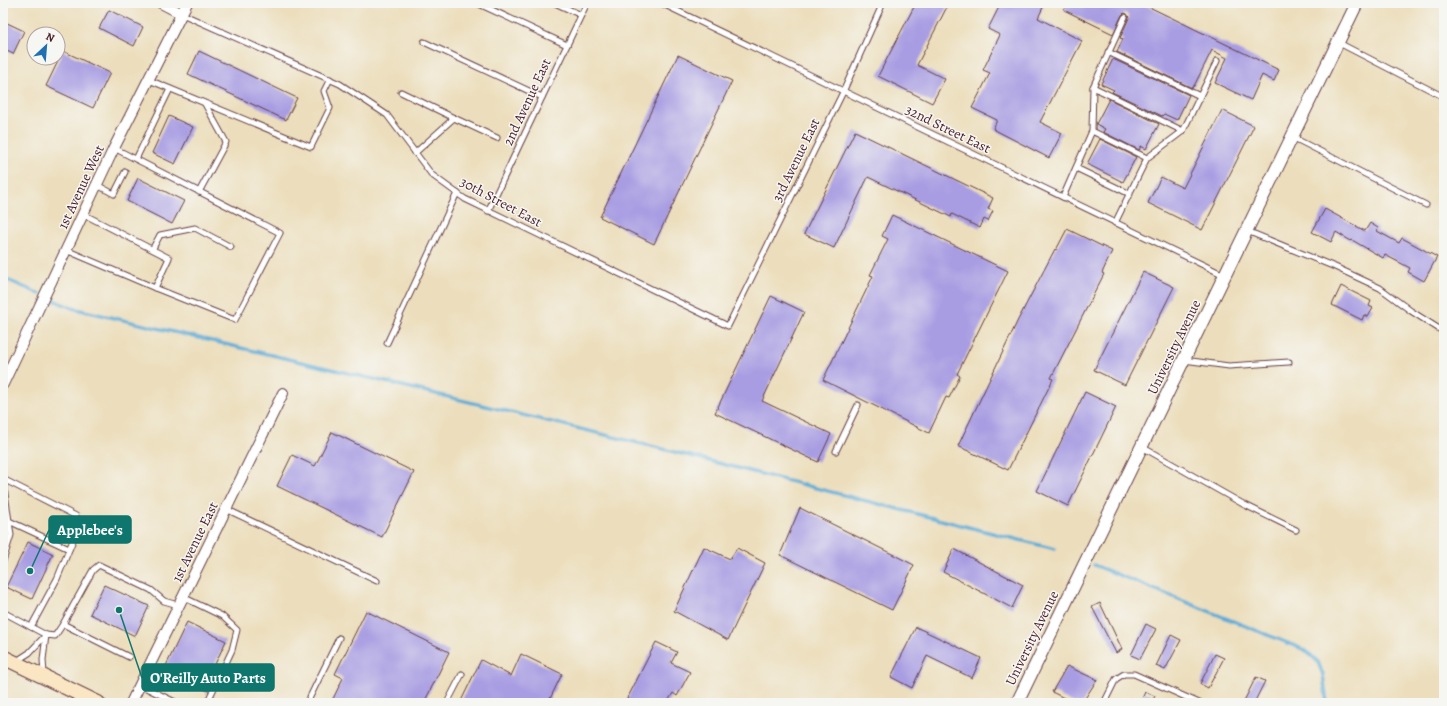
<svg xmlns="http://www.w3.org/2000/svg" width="1447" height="706" font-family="Alegreya,serif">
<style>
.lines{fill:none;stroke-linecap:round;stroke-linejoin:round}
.stream{stroke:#5caad5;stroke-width:3.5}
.building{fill:#a89de2}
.service-casing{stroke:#623c41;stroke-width:7}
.minor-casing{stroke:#623c41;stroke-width:12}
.tertiary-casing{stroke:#623c41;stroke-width:14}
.secondary-casing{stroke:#623c41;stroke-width:16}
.service{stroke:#fff;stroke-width:5}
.minor{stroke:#fff;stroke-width:10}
.tertiary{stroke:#fff;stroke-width:12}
.secondary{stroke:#fbe6c4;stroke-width:14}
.labels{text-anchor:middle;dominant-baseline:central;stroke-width:3;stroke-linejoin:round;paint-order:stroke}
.street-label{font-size:14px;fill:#4a1f2b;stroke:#f6f6f2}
.leader{fill:none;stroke:#0f766e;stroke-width:1.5}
.callout-dot{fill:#0f766e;stroke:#f6f6f2;stroke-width:1.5}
.callout{fill:#0f766e;stroke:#0f766e;stroke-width:1.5}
.callout-label{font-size:15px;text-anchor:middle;font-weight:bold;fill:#fff}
</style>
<rect width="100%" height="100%" fill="#f6f6f2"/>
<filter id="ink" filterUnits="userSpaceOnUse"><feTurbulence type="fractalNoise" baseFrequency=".025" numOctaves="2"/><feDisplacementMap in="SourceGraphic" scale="8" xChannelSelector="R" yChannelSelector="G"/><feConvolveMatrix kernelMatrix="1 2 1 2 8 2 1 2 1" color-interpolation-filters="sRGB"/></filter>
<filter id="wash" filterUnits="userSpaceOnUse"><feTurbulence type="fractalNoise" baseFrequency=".012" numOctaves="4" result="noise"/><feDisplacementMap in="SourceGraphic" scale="16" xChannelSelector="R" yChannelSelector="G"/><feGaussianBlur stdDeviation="0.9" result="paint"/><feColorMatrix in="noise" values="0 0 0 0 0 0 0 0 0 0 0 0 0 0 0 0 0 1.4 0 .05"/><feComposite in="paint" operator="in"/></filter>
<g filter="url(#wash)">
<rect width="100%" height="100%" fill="#ecdebc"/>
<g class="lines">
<g class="stream">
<path d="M3,278L40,294"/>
<path d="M49,298L72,308L403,386L655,447L1055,549"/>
<path d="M1094,565L1305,650L1318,662L1323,675L1327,703"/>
</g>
</g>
<g id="blocks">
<g class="building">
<path d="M916,3H949L917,65L945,79L932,103L878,76Z"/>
<path d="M1001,3H1045L1038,18L1082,41L1040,122L1062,133L1049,158L993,129L997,120L972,108L990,73L983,70L1000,35L988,29Z"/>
<path d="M1067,3H1141L1279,70L1274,81L1262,75L1251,100L1215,83L1227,58L1212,50L1194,86H1193L1192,88L1117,52L1123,39L1120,38L1129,18L1127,14L1124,13L1122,15L1113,34L1064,10Z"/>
<path d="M109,10L143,27L134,46L99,28Z"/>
<path d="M3,21L24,31L13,54L3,49Z"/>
<path d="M63,51L110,73L93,108L46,86Z"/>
<path d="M199,51L297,98L286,120L188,74Z"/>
<path d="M678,55L732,81L654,244L600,217Z"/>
<path d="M1113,59L1189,95L1177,120L1164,114L1162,116L1112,92L1114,90L1101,84Z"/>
<path d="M1109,99L1159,124L1146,149L1141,146L1139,150L1103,132L1105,129L1096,124Z"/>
<path d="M1222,110L1254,126L1202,230L1148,203L1161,177L1183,188Z"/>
<path d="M169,116L193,127L175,164L152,153Z"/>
<path d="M855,131L993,198L988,209L993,211L988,221L984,219L980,228L952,214L951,217L868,177L834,248L804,234Z"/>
<path d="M1100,139L1136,157L1123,182L1087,164Z"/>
<path d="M138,178L184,201L172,224L127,201Z"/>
<path d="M1325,209L1365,231L1370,223L1378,228L1377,231L1399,243L1402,238L1437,257L1424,281L1408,272L1410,268L1385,255L1383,258L1352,240L1351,241L1336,232L1331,242L1312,232Z"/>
<path d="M892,215L1008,271L957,374L960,376L949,398L946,397L929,433L823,380L873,276L870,275L888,239L882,236Z"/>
<path d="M1067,229L1112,251L1102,273L1104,274L1051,378L1053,379L1008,470L958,446L1018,320L1055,249L1056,250Z"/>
<path d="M1143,272L1174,287L1125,385L1094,370Z"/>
<path d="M1341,286L1371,301L1369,306L1373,308L1368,317L1364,315L1362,320L1332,305Z"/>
<path d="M771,296L804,312L762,401L831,434L818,462L715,413Z"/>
<path d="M1085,392L1116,407L1068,506L1037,491Z"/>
<path d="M332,432L414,472L382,537L277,486L292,455L315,466Z"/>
<path d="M800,508L914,565L892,610L780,555Z"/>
<path d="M28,542L53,554L32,599L6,587Z"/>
<path d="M704,547L730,559L737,548L765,563L728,640L674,611Z"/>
<path d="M954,549L1023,585L1012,608L943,572Z"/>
<path d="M104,585L149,606L135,636L90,614Z"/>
<path d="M1100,603L1122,649L1116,653L1092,607Z"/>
<path d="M366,611L449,652L424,703H331L343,678L335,674Z"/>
<path d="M187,622L226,641L215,664L220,666L208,691L164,670Z"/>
<path d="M1146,624L1156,629L1140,659L1131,655Z"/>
<path d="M916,627L981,658L972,678L927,656L912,688L891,677Z"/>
<path d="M1171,635L1181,640L1165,670L1156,666Z"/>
<path d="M656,642L677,652L671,663L690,672L677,696L673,693L667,703H625Z"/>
<path d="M521,654L562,674L548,703H460L481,660L511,676Z"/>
<path d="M1215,654L1224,658L1208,688L1200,684Z"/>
<path d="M1067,666L1097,680L1082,703H1074L1052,692Z"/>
<path d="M1256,677L1265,681L1254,703H1243Z"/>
<path d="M1145,692L1155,696L1151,703H1140Z"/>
</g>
</g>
</g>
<g filter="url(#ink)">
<use href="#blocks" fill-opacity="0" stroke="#623c41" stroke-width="1"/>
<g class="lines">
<defs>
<g id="service">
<path d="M477,3L567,45"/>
<path d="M555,3L581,15"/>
<path d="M661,3L1224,275"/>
<path d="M182,14L340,84L387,115L432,175L465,199L728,326L843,92L883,3"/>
<path d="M424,42L542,97"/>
<path d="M1339,43L1444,97"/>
<path d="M1108,52L1200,96"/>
<path d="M149,80L311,147L330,108L324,91L330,79"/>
<path d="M1093,87L1183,131"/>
<path d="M401,92L454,118L415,153"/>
<path d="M454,118L497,138"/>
<path d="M1092,131L1147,158"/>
<path d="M1292,137L1426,205"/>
<path d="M136,159L170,89"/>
<path d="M1076,168L1130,194"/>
<path d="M97,185L114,194L125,172"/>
<path d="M199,192L226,142L205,104"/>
<path d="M1063,197L1092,131L1093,87L1125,17"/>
<path d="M488,211L587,3"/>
<path d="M83,214L169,258L155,288"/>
<path d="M1115,223L1147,158L1183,131L1217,61"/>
<path d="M1247,231L1335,267L1380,288L1411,311L1444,332"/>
<path d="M153,248L160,235L195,228L231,247"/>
<path d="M66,250L155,288L235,320L280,233L114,148"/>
<path d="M387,343L457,193"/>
<path d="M1184,360L1229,366L1289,362"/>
<path d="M1142,447L1243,504L1296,530"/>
<path d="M836,451L858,405"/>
<path d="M3,479L76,516L78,528L57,579L31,627L46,635L29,653L15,662"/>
<path d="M3,480L11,535L3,561"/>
<path d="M226,509L377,581"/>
<path d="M9,521L69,549"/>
<path d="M183,597L222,616L237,630L232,650L207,703"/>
<path d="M3,612L31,627"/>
<path d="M63,624L129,657"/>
<path d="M44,674L43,660L46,635L55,636L63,624L93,570L99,565L151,590L164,601L178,605"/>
<path d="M140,685L177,703"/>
<path d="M307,703L339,638"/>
<path d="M447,703L462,674"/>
<path d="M1104,703L1116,679L1124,674H1134L1199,703"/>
</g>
<g id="minor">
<path d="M161,3L182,14"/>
<path d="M3,384L114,148L187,3"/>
<path d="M131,703L283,393"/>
</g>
<path id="tertiary" d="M1017,703L1357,3"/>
<path id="secondary" d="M3,657L98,703"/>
</defs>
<use href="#service" class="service-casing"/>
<use href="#minor" class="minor-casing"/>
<use href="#tertiary" class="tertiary-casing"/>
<use href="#secondary" class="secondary-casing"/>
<use href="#service" class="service"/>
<use href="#minor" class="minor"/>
<use href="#tertiary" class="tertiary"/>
<use href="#secondary" class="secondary"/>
</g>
</g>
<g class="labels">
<g class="street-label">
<text transform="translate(527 102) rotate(-65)">2nd Avenue East</text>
<text transform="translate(948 129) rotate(26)">32nd Street East</text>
<text transform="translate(796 160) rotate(-64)">3rd Avenue East</text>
<text transform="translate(81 187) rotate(-65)">1st Avenue West</text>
<text transform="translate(501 202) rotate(28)">30th Street East</text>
<text transform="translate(1174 347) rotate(-64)">University Avenue</text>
<text transform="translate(195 542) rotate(-64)">1st Avenue East</text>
<text transform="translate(1032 638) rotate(-64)">University Avenue</text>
</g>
</g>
<path class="leader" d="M30 571L49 530M119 610L142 678"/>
<g class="callout-dot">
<circle cx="30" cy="571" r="4"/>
<circle cx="119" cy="610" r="4"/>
</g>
<g class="callout">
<rect x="49" y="516" width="82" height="27" rx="4"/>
<rect x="142" y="664" width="132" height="27" rx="4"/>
</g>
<g class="callout-label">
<text x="90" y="535">Applebee's</text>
<text x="208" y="683">O'Reilly Auto Parts</text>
</g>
<rect width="1447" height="706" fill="none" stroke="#f6f6f2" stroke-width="16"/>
<g transform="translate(46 46) rotate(26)"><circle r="19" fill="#f6f6f2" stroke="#b1a0a2"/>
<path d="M0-3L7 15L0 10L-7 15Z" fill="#1f6fb2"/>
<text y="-6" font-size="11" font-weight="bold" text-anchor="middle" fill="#4a1f2b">N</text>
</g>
</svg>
